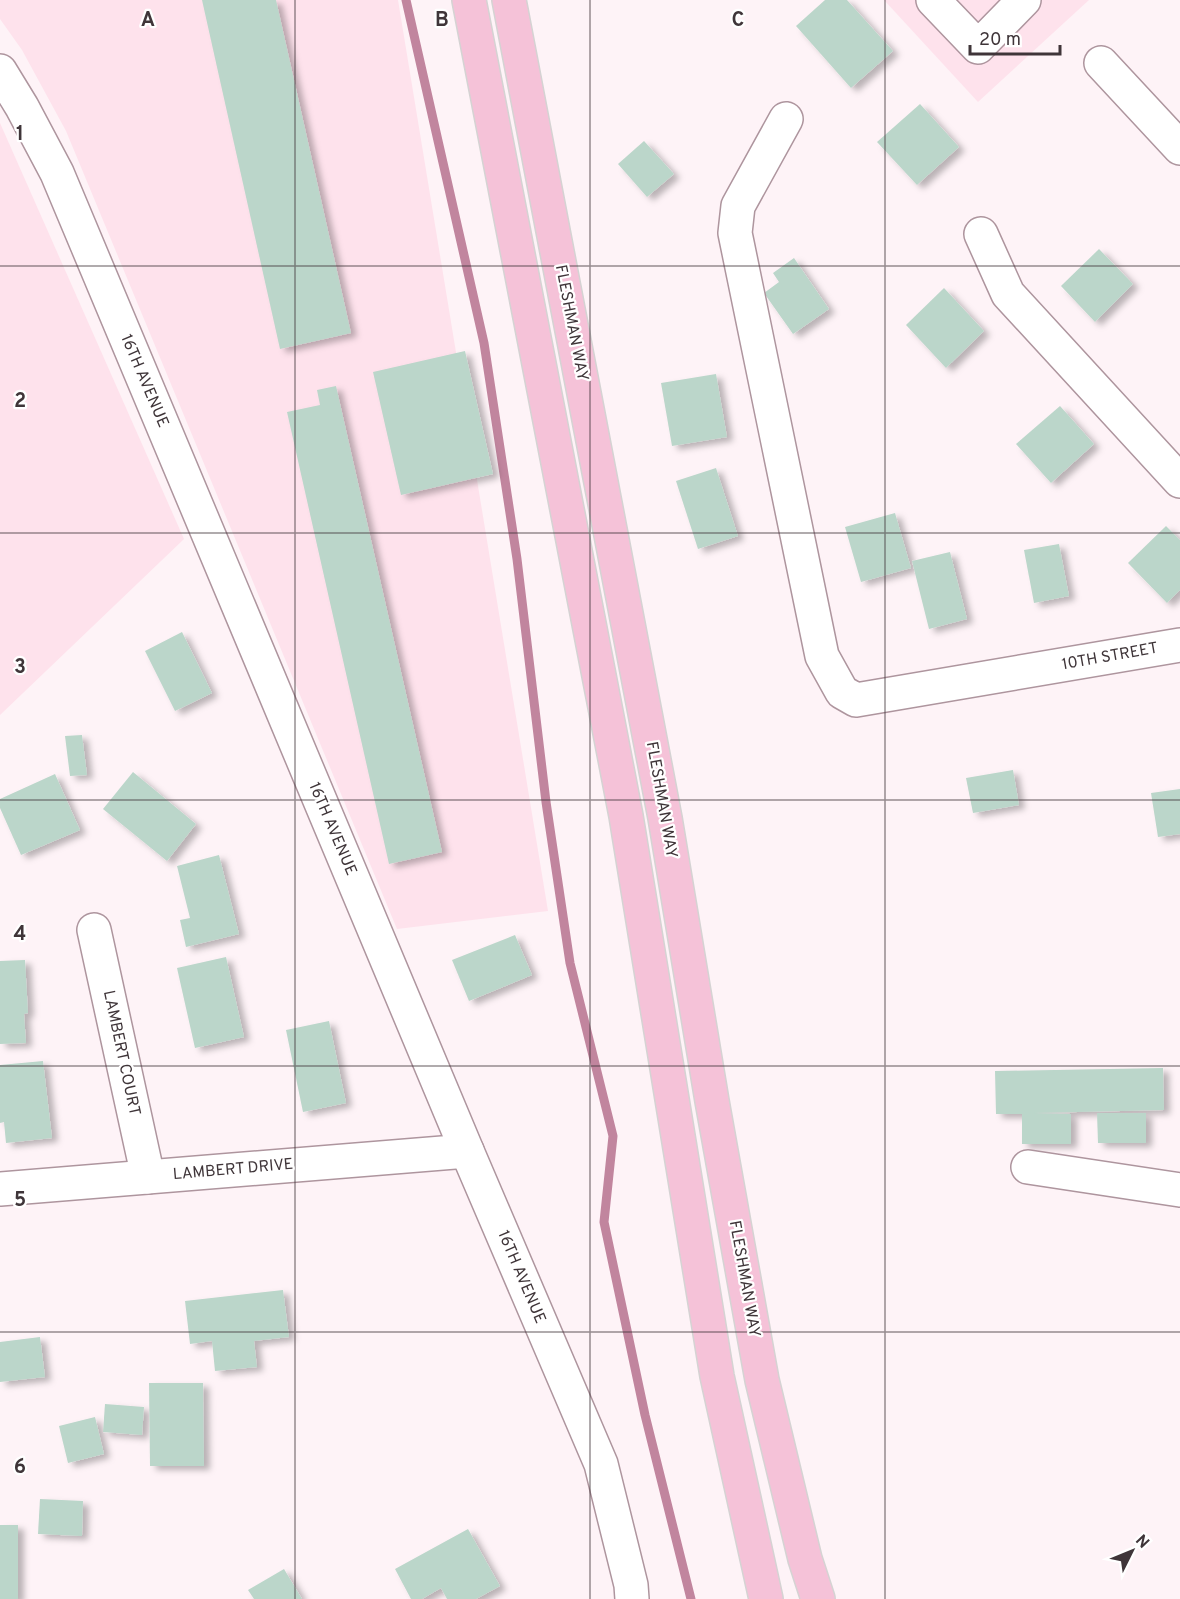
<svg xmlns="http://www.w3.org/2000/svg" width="1180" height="1599" font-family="Overpass,sans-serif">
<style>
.built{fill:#fee2ec}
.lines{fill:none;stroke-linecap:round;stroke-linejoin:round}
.stream{stroke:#c1859e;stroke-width:9}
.building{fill:#bbd6ca;filter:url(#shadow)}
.minor-casing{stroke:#ae959e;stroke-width:36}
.major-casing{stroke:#d5d3d3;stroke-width:36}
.minor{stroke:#fff;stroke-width:33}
.major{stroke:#f5c2d8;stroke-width:33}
.grid{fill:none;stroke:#3f3539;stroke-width:1.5;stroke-opacity:0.55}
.labels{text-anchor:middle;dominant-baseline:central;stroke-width:4.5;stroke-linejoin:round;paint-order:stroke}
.street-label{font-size:16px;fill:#3f3539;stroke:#fff}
.grid-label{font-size:20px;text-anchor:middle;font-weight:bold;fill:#3f3539;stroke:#fff;stroke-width:4.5;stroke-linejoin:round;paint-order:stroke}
</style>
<defs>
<filter id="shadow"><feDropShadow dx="6" dy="4" stdDeviation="3" flood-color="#0004"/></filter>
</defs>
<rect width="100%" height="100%" fill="#fef3f7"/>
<g class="built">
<path d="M0,0H398L548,911L397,929L66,131L22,50L0,19Z"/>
<path d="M884,0H1089L978,102Z"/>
<path d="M0,123L184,539L0,715Z"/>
</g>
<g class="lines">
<path class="stream" d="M406,0L484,343L517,559L546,802L570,963L613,1136L604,1222L645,1415L691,1599"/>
</g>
<g class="building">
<path d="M202,0H276L351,333L280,349Z"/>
<path d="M825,0H847L893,51L851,88L796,26Z"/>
<path d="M920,104L959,147L917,185L877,142Z"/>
<path d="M644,141L674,174L647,197L618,164Z"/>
<path d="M1099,249L1133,284L1095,322L1061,286Z"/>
<path d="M794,258L829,309L793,334L764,293L779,282L773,273Z"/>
<path d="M944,288L984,331L946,368L906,325Z"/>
<path d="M465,351L493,474L401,495L373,372Z"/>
<path d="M716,374L727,437L672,446L661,383Z"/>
<path d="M336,386L442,852L389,864L287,412L320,405L317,390Z"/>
<path d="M1060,406L1094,444L1051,483L1016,444Z"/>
<path d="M716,468L738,536L698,549L676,481Z"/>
<path d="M895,513L911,568L861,582L845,527Z"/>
<path d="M1166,526L1180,540V590L1167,603L1128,563Z"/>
<path d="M1059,544L1069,596L1034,603L1024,550Z"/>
<path d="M950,552L967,619L929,629L912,561Z"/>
<path d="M182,632L212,693L175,711L145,651Z"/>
<path d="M82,735L87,775L70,776L65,736Z"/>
<path d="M1013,770L1019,805L973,813L966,778Z"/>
<path d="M133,772L196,824L167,861L103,809Z"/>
<path d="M55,774L80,830L21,855L0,808V799Z"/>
<path d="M1180,789V834L1158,837L1151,793Z"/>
<path d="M219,855L239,934L186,947L180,920L190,918L177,866Z"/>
<path d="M515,935L532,975L469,1001L452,960Z"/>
<path d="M226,957L244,1037L195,1048L177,968Z"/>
<path d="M25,960L28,1013L24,1014L26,1043L0,1044V961Z"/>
<path d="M329,1021L346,1103L303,1112L286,1030Z"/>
<path d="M43,1061L52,1138L6,1143L4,1122L0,1123V1065Z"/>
<path d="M1163,1068L1164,1110L1034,1113L1071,1114V1144H1022V1114H996L995,1071Z"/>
<path d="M1097,1113H1146V1143H1098Z"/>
<path d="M283,1290L289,1337L254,1341L257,1367L215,1371L212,1341L190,1344L185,1301Z"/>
<path d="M40,1337L45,1377L0,1382V1342Z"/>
<path d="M149,1383H203L204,1466H150Z"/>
<path d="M105,1404L144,1407L142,1435L103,1432Z"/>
<path d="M95,1417L104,1454L68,1463L59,1426Z"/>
<path d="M40,1499L83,1501L82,1536L38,1534Z"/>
<rect x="0" y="1525" width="18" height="74"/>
<path d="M468,1529L500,1586L476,1599H447L441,1588L422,1599H411L395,1569Z"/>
<path d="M284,1569L302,1599H254L248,1590Z"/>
</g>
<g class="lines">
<defs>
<g id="minor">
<path d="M933,0L978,47L1024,0"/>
<path d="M1101,63L1180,148"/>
<path d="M0,71L22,107L57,173L467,1151L601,1464L631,1585L632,1599"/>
<path d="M786,119L738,206L735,233L822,656L842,692L856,700L1180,645"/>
<path d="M981,234L1008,294L1180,481"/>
<path d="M94,930L148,1177"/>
<path d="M1028,1167L1180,1190"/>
<path d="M0,1189L467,1151"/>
</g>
<g id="major">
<path d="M469,0L626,816L717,1376L766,1599"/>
<path d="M509,0L665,818L712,1101L762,1380L805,1559L818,1599"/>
</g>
</defs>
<use href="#minor" class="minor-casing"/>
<use href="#major" class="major-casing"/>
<use href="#minor" class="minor"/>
<use href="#major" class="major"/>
</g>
<path class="grid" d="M295,0V1599M590,0V1599M885,0V1599M0,266H1180M0,533H1180M0,800H1180M0,1066H1180M0,1332H1180"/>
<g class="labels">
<g class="street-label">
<text transform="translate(571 323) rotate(79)">FLESHMAN WAY</text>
<text transform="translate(144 381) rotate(67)">16TH AVENUE</text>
<text transform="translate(1110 657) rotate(-10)">10TH STREET</text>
<text transform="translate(661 800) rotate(80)">FLESHMAN WAY</text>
<text transform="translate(332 829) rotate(67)">16TH AVENUE</text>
<text transform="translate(121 1053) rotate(78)">LAMBERT COURT</text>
<text transform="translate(233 1170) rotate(-5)">LAMBERT DRIVE</text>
<text transform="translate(521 1277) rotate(67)">16TH AVENUE</text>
<text transform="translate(744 1279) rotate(80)">FLESHMAN WAY</text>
</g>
</g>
<g class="grid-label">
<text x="148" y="26">A</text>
<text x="442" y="26">B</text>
<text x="738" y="26">C</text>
<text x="20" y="140">1</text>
<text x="20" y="407">2</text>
<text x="20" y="673">3</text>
<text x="20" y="940">4</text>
<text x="20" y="1206">5</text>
<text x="20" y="1473">6</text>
</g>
<g transform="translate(1132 1551) rotate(47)" stroke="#ffffff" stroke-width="4.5" paint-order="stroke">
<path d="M0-4.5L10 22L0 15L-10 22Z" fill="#3f3539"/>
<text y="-9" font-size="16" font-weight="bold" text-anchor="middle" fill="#3f3539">N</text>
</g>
<path d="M970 45v9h90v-9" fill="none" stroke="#3f3539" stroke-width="3"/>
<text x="979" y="45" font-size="18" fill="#3f3539" stroke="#ffffff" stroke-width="4.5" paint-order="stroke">20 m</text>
</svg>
